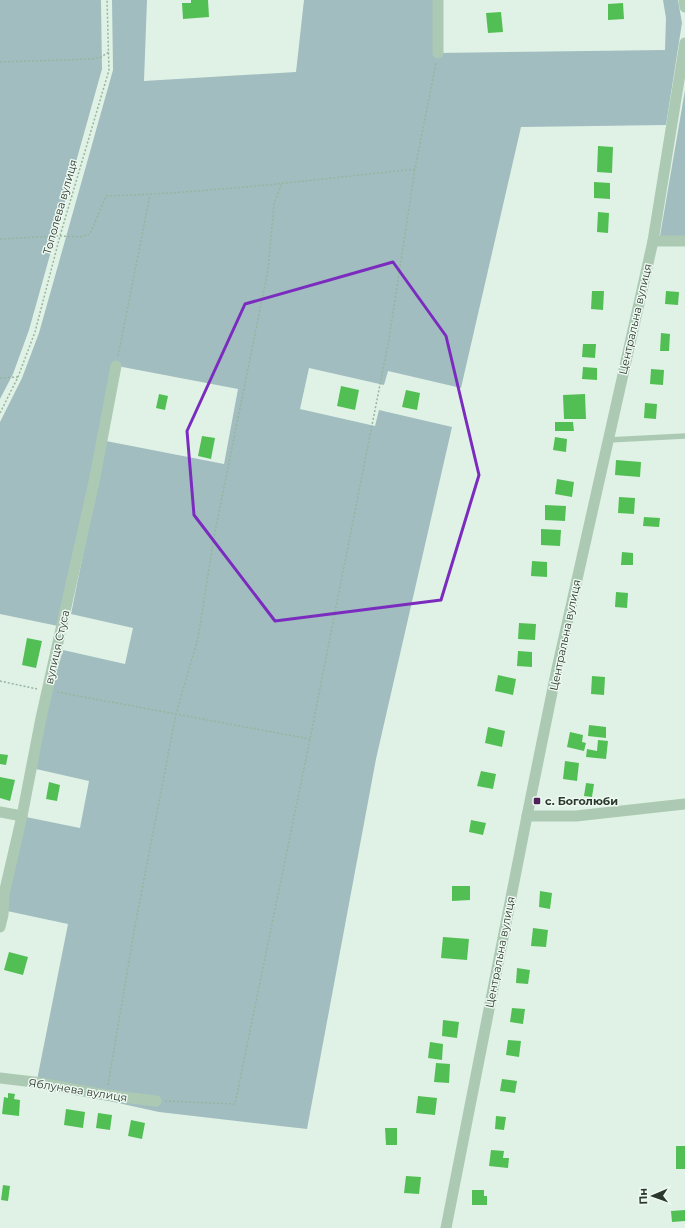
<svg xmlns="http://www.w3.org/2000/svg" width="685" height="1228" font-family="Montserrat,sans-serif">
<style>
.green{fill:#a1bdc0}
.building{fill:#52bf54}
.lines{fill:none;stroke-linecap:round;stroke-linejoin:round}
.path{stroke:#97b59d;stroke-width:1.5;stroke-dasharray:2 2;stroke-linecap:butt}
.service{stroke:#accab3;stroke-width:5.5}
.minor{stroke:#accab3;stroke-width:11}
.tertiary{stroke:#accab3;stroke-width:11}
.marked{fill:none;stroke:#7b2cbf;stroke-width:3;stroke-linejoin:round}
.poi-dot{fill:#4f2358;stroke:#edf9f1;stroke-width:1.5}
.labels{text-anchor:middle;dominant-baseline:central;stroke-width:3;stroke-linejoin:round;paint-order:stroke}
.street-label{font-size:11px;fill:#2b382c;stroke:#edf9f1}
.poi-label{font-size:11px;font-weight:bold;fill:#2b382c;stroke:#edf9f1;text-anchor:start}
</style>
<rect width="100%" height="100%" fill="#e0f2e6"/>
<g class="green">
<path d="M0,0H101L102,69L29,330L13,374L0,399Z"/>
<path d="M112,0H147L144,81L296,72L304,0H434L435,53L665,50L666,18L663,0H678L682,23L666,125L521,127L461,388L388,371L384,385L309,368L300,409L375,426L379,410L452,427L376,759L307,1129L159,1112L36,1085L68,924L7,911L8,894L26,817L80,828L89,781L36,769L51,692L63,650L125,664L133,628L71,614L106,441L224,464L238,389L112,365L90,481L58,626L0,614V422L22,378L39,333L113,70Z"/>
<path d="M685,90V236H660Z"/>
</g>
<g class="building">
<path d="M191,0H208L209,17L183,19L182,3H191Z"/>
<path d="M623,3L624,19L608,20V4Z"/>
<path d="M501,12L503,32L488,33L486,13Z"/>
<path d="M598,146L613,147L612,173L597,172Z"/>
<path d="M594,182L610,183V199L594,198Z"/>
<path d="M598,212L609,213L608,233L597,232Z"/>
<path d="M592,291H604L603,310L591,309Z"/>
<path d="M666,291L679,292L678,305L665,304Z"/>
<path d="M661,333L670,334L669,351H660Z"/>
<path d="M583,344H596L595,358L582,357Z"/>
<path d="M583,367L597,368V380L582,379Z"/>
<path d="M651,369L664,370L663,385L650,384Z"/>
<path d="M341,386L359,390L355,410L337,406Z"/>
<path d="M406,390L420,393L417,410L402,407Z"/>
<path d="M159,394L168,396L165,410L156,408Z"/>
<path d="M585,394L586,419H564L563,395Z"/>
<path d="M645,403L657,404L656,419L644,418Z"/>
<path d="M555,422H573L574,431H555Z"/>
<path d="M202,436L215,438L211,459L198,456Z"/>
<path d="M555,437L567,439L566,452L553,450Z"/>
<path d="M616,460L641,462L640,477L615,475Z"/>
<path d="M557,479L574,482L572,497L555,494Z"/>
<path d="M619,497L635,498L634,514L618,513Z"/>
<path d="M545,505L566,506L565,521L545,520Z"/>
<path d="M644,517L660,518L659,527L643,526Z"/>
<path d="M541,529L561,530L560,546L541,545Z"/>
<path d="M622,552L633,553V565H621Z"/>
<path d="M532,561L547,562V577L531,576Z"/>
<path d="M616,592L628,593L627,608L615,607Z"/>
<path d="M519,623L536,624L535,640L518,639Z"/>
<path d="M27,638L42,641L36,668L22,665Z"/>
<path d="M518,651L532,652V667L517,666Z"/>
<path d="M498,675L516,679L513,695L495,691Z"/>
<path d="M592,676L605,677L604,695L591,694Z"/>
<path d="M589,725L606,727V738L588,736Z"/>
<path d="M488,727L505,731L502,747L485,743Z"/>
<path d="M570,732L583,735L582,742L586,743L584,751L567,747Z"/>
<path d="M598,740L608,741L606,759L586,757L587,749L597,751Z"/>
<path d="M0,754L8,755L6,765L0,764Z"/>
<path d="M565,761L579,763L577,781L563,779Z"/>
<path d="M481,771L496,774L493,789L477,786Z"/>
<path d="M0,777L15,780L10,801L0,798Z"/>
<path d="M49,782L60,785L57,801L46,799Z"/>
<path d="M586,783L594,784L592,797L584,796Z"/>
<path d="M471,820L486,823L483,835L469,832Z"/>
<path d="M452,886H470V900L452,901Z"/>
<path d="M540,891L552,893L550,909L539,907Z"/>
<path d="M533,928L548,930L546,947L531,946Z"/>
<path d="M443,937L469,939L467,960L441,958Z"/>
<path d="M9,952L28,957L23,975L4,970Z"/>
<path d="M517,968L530,970L528,984L516,983Z"/>
<path d="M512,1008L525,1009L523,1024L510,1022Z"/>
<path d="M443,1020L459,1022L457,1038L442,1036Z"/>
<path d="M508,1040L521,1041L519,1057L506,1055Z"/>
<path d="M430,1042L443,1044L442,1060L428,1058Z"/>
<path d="M436,1063L450,1064L449,1083L434,1082Z"/>
<path d="M502,1079L517,1081L515,1093L500,1091Z"/>
<path d="M8,1093L15,1094L14,1099L20,1100L19,1116L2,1114L4,1097L8,1098Z"/>
<path d="M418,1096L437,1098L435,1115L416,1113Z"/>
<path d="M66,1109L85,1112L83,1128L64,1125Z"/>
<path d="M98,1113L112,1115L110,1130L96,1128Z"/>
<path d="M496,1116L506,1117L504,1130L495,1129Z"/>
<path d="M131,1120L145,1123L142,1139L128,1136Z"/>
<path d="M385,1128H397V1145H386Z"/>
<rect x="676" y="1146" width="9" height="23"/>
<path d="M491,1150L504,1151L503,1158H509L508,1168L489,1166Z"/>
<path d="M406,1176L421,1177L419,1194L404,1193Z"/>
<path d="M3,1185L10,1186L8,1201L1,1200Z"/>
<path d="M472,1190H484V1196H487V1205H472Z"/>
<path d="M685,1210V1221L672,1222L671,1211Z"/>
</g>
<g class="lines">
<g class="path">
<path d="M0,62L91,59L101,57L109,52"/>
<path d="M0,239L60,236L81,237L90,234L106,196C209,193 312,180 415,169"/>
<path d="M118,356L150,195"/>
<path d="M0,378L18,377"/>
<path d="M0,413L18,377L35,332L60,236L109,70L107,0"/>
<path d="M0,681L37,689"/>
<path d="M57,692L310,739"/>
<path d="M108,1085L135,926L176,714L198,638L214,537L268,270L274,204L282,183"/>
<path d="M165,1101L235,1104L310,739L389,339L415,169L436,63"/>
</g>
<path class="service" d="M608,440L685,436"/>
<g class="minor">
<path d="M438,0V53"/>
<path d="M0,812L22,816"/>
<path d="M527,816H576L685,804"/>
<path d="M0,927L3,915L4,894L22,816L41,718L94,482L116,366"/>
<path d="M0,1078L34,1082L106,1095L156,1101"/>
</g>
<g class="tertiary">
<path d="M684,0L685,7"/>
<path d="M653,241H685"/>
<path d="M446,1228L527,816L556,673L653,241L685,43"/>
</g>
</g>
<path class="marked" d="M393,262L446,336L479,475L441,600L275,621L194,515L187,431L245,304Z"/>
<rect class="poi-dot" x="533" y="797" width="8" height="8" rx="2"/>
<g class="labels">
<g class="street-label">
<text transform="translate(60 207) rotate(-74)">Тополева вулиця</text>
<text transform="translate(635 319) rotate(-77)">Центральна вулиця</text>
<text transform="translate(565 635) rotate(-78)">Центральна вулиця</text>
<text transform="translate(57 647) rotate(-77)">вулиця Стуса</text>
<text transform="translate(500 952) rotate(-79)">Центральна вулиця</text>
<text transform="translate(78 1090) rotate(9)">Яблунева вулиця</text>
</g>
<g class="poi-label">
<text x="545" y="801">с. Боголюби</text>
</g>
</g>
<g transform="translate(653 1196) rotate(268)" stroke="#edf9f1" stroke-width="3" paint-order="stroke">
<path d="M0-3L7 15L0 10L-7 15Z" fill="#2b382c"/>
<text y="-6" font-size="11" font-weight="bold" text-anchor="middle" fill="#2b382c">Пн</text>
</g>
</svg>
